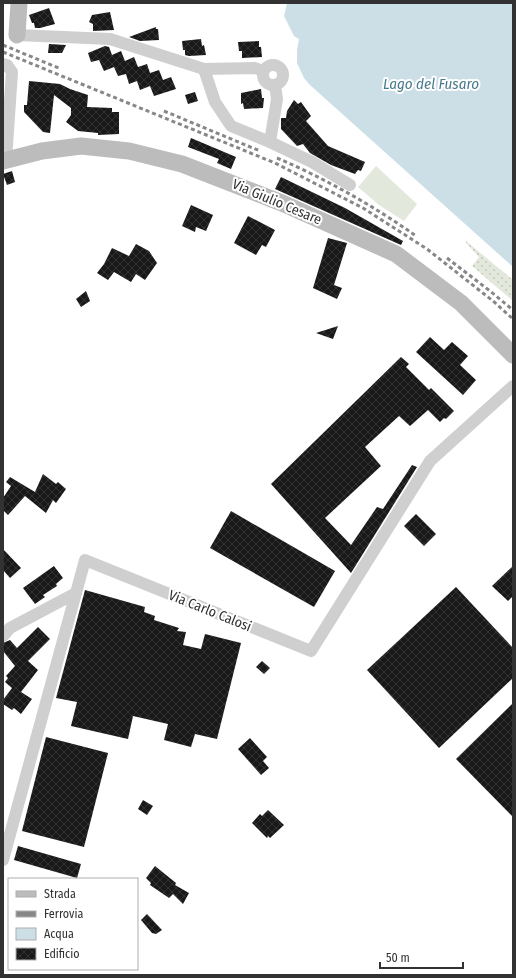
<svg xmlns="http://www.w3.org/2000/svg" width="516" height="978" font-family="'Fira Sans Condensed',sans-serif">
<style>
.grass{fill:url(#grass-dots)}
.garden{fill:#e3e8dc}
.water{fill:#ccdfe6}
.building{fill:url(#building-cross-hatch)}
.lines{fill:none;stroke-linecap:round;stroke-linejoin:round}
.street{stroke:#cfcfcf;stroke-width:12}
.secondary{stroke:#bcbcbc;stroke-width:17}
.rail{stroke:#878787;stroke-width:3;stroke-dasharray:4 3;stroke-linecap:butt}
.labels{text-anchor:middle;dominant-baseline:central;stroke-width:4;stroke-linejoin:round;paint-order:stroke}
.street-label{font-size:14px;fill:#323232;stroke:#fff}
.water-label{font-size:15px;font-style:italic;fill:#48798c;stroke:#fff}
</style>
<defs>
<pattern id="grass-dots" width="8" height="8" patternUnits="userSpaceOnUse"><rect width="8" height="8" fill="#e3e8dc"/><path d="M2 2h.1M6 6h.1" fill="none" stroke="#c3c7bd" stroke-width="1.8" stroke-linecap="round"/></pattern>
<pattern id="building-cross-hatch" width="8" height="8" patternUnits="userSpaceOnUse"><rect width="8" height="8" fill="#191919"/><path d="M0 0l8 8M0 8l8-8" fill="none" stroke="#323232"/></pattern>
</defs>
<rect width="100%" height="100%" fill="#fff"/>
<path class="grass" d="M466,241L513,280V301L472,266L479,257L466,243Z"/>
<path class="garden" d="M376,166L417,204L404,221L379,205L358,187Z"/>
<path class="water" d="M287,3H513V267L310,85L304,78L297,63V50L299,39L294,36L284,16Z"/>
<g class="building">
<path d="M49,8L55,24L40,28H35L34,23H32L29,15Z"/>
<path d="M110,12L114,30L93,31V24L89,22L92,15Z"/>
<path d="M156,27V29H158L159,40L140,41L129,37Z"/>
<path d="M201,39L202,46L204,45L206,55L189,56L185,55V50H183L182,41Z"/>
<path d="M259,41V47H261L262,57L242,58V51H239L238,42Z"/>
<path d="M49,44L66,45L62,53H48Z"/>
<path d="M105,46L109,47L112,55L121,51L125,61L134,57L138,67L147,64L150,73L159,70L163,80L171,77L176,89L154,96L150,86L140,90L137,81L129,84L126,74L118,76L114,67L104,71L99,60L91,62L88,53Z"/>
<path d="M29,81L60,84L70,89L88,95L87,107L112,108V112H119V134L98,135V133L78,131L66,122L71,115V108L54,95L50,133L43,132L24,112V105H27Z"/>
<path d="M261,89L262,98H264L263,108L244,109L243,103L241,104V93Z"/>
<path d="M195,92L198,101L188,104L185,95Z"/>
<path d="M294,100L298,104L301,102L311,116L306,121L328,146L365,162L361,171L358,170L355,174L331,165L310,153L303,144L297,146L281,129V118H286L287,111Z"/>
<path d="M191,138L236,157L231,169L217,163L219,159L188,147Z"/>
<path d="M12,171L15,182L7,185L3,174Z"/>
<path d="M281,177L345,208L403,241L401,245L275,189Z"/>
<path d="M191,205L213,215L206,231L196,227L195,232L182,226Z"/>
<path d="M248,216L275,230L266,247L262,245L256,255L234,243Z"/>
<path d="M328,238L347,243L334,285L342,288L337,299L313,288Z"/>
<path d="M136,244L149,251L157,263L145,280L136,274L131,282L114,272L108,280L97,273L104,264L112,248L129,256Z"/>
<path d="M86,291L90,301L81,307L76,299Z"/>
<path d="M338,326L333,339L316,333Z"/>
<path d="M430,337L444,350L452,342L468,356L460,365L476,380L463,395L416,352Z"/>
<path d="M401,357L409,364L406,367L429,390L431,388L454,411L446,419L444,418L440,422L428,410L410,426L399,416L365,447L381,466L325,518L351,545L377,507L383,509L412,465L417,467L351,573L271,484Z"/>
<path d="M43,474L56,484L58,482L66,489L56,503L53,500L46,513L25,496L8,515L3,510V498L11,486L6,482L10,477L35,492Z"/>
<path d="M231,511L335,571L314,607L210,548Z"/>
<path d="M416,514L436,534L424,546L404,526Z"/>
<path d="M3,549L21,568L10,578L3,570Z"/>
<path d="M54,566L63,578L56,584L57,586L43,595L45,597L35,604L23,588Z"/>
<path d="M513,566V596L508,601L492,586Z"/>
<path d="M456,587L513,648V678L439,748L367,670Z"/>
<path d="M85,590L145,607L144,612L155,616L154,620L179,628L177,631L186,632L183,645L201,649L205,634L241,643L217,739L195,734L191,747L164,740L168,724L133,716L128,739L71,726L77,702L56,698Z"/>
<path d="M38,627L50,639L28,661L38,670L21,692L32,699L21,714L14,708L12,710L3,704V700L12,688L5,682L8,678L6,676L15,666L3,651V643L10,640L17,648Z"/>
<path d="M262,661L270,668L264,674L256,667Z"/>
<path d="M513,703V817L456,759Z"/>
<path d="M46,737L108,753L84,847L22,831Z"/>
<path d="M250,738L267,757L263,761L269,768L261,775L238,749Z"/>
<path d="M143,800L153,806L147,815L138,809Z"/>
<path d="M268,810L284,825L270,838L268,836L267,838L252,823L260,814L262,816Z"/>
<path d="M18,846L81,864L77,878L14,860Z"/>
<path d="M155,866L176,883L175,885L189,893L183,904L173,894L169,898L150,885L151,883L146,878Z"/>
<path d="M147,914L162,930L156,934L152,933L141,920Z"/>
</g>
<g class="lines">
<g class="street">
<path d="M17,35L110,39L204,69L255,68L263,71"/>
<path d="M3,64L7,65L12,72L6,160"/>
<circle cx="273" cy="75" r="10"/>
<path d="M204,69L215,102L231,126L270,142L312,162L350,185"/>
<path d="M270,142L277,99L275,85"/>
<path d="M3,636L10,628L76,593"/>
<path d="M3,860L85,560L311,651L430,461L513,386"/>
</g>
<g class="secondary">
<path d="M17,35L19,3"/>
<path d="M3,161L42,151L81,146L129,151L182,164L282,203L396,254L461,303L513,355"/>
</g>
<g class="rail">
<path d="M3,45L61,69"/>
<path d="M3,52L275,163L363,208L427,249L493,301L513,319"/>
<path d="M164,111L260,151"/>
<path d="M277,158C324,178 374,206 416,236"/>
<path d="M447,258L490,291L513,310"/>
</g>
</g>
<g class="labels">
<g class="street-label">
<text transform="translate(277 202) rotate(23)">Via Giulio Cesare</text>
<text transform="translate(210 611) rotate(22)">Via Carlo Calosi</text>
</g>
<g class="water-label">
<text x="431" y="84">Lago del Fusaro</text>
</g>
</g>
<rect width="516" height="978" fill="none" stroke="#323232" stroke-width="8"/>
<rect x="8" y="878" width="130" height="92" fill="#ffffff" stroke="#adadad"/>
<rect x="16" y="891" width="20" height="6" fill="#bcbcbc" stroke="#adadad"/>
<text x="44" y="898" font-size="12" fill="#323232">Strada</text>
<rect x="16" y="911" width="20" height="6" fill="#878787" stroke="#adadad"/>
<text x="44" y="918" font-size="12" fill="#323232">Ferrovia</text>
<rect x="16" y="928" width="20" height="12" fill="#ccdfe6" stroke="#adadad"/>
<text x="44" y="938" font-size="12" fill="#323232">Acqua</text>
<rect x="16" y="948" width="20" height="12" fill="url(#building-cross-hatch)" stroke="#adadad"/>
<text x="44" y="958" font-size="12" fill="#323232">Edificio</text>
<path d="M380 962v6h83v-6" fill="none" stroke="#323232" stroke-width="2"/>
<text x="386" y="962" font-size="12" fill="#323232" stroke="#ffffff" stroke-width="3" paint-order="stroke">50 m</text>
</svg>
